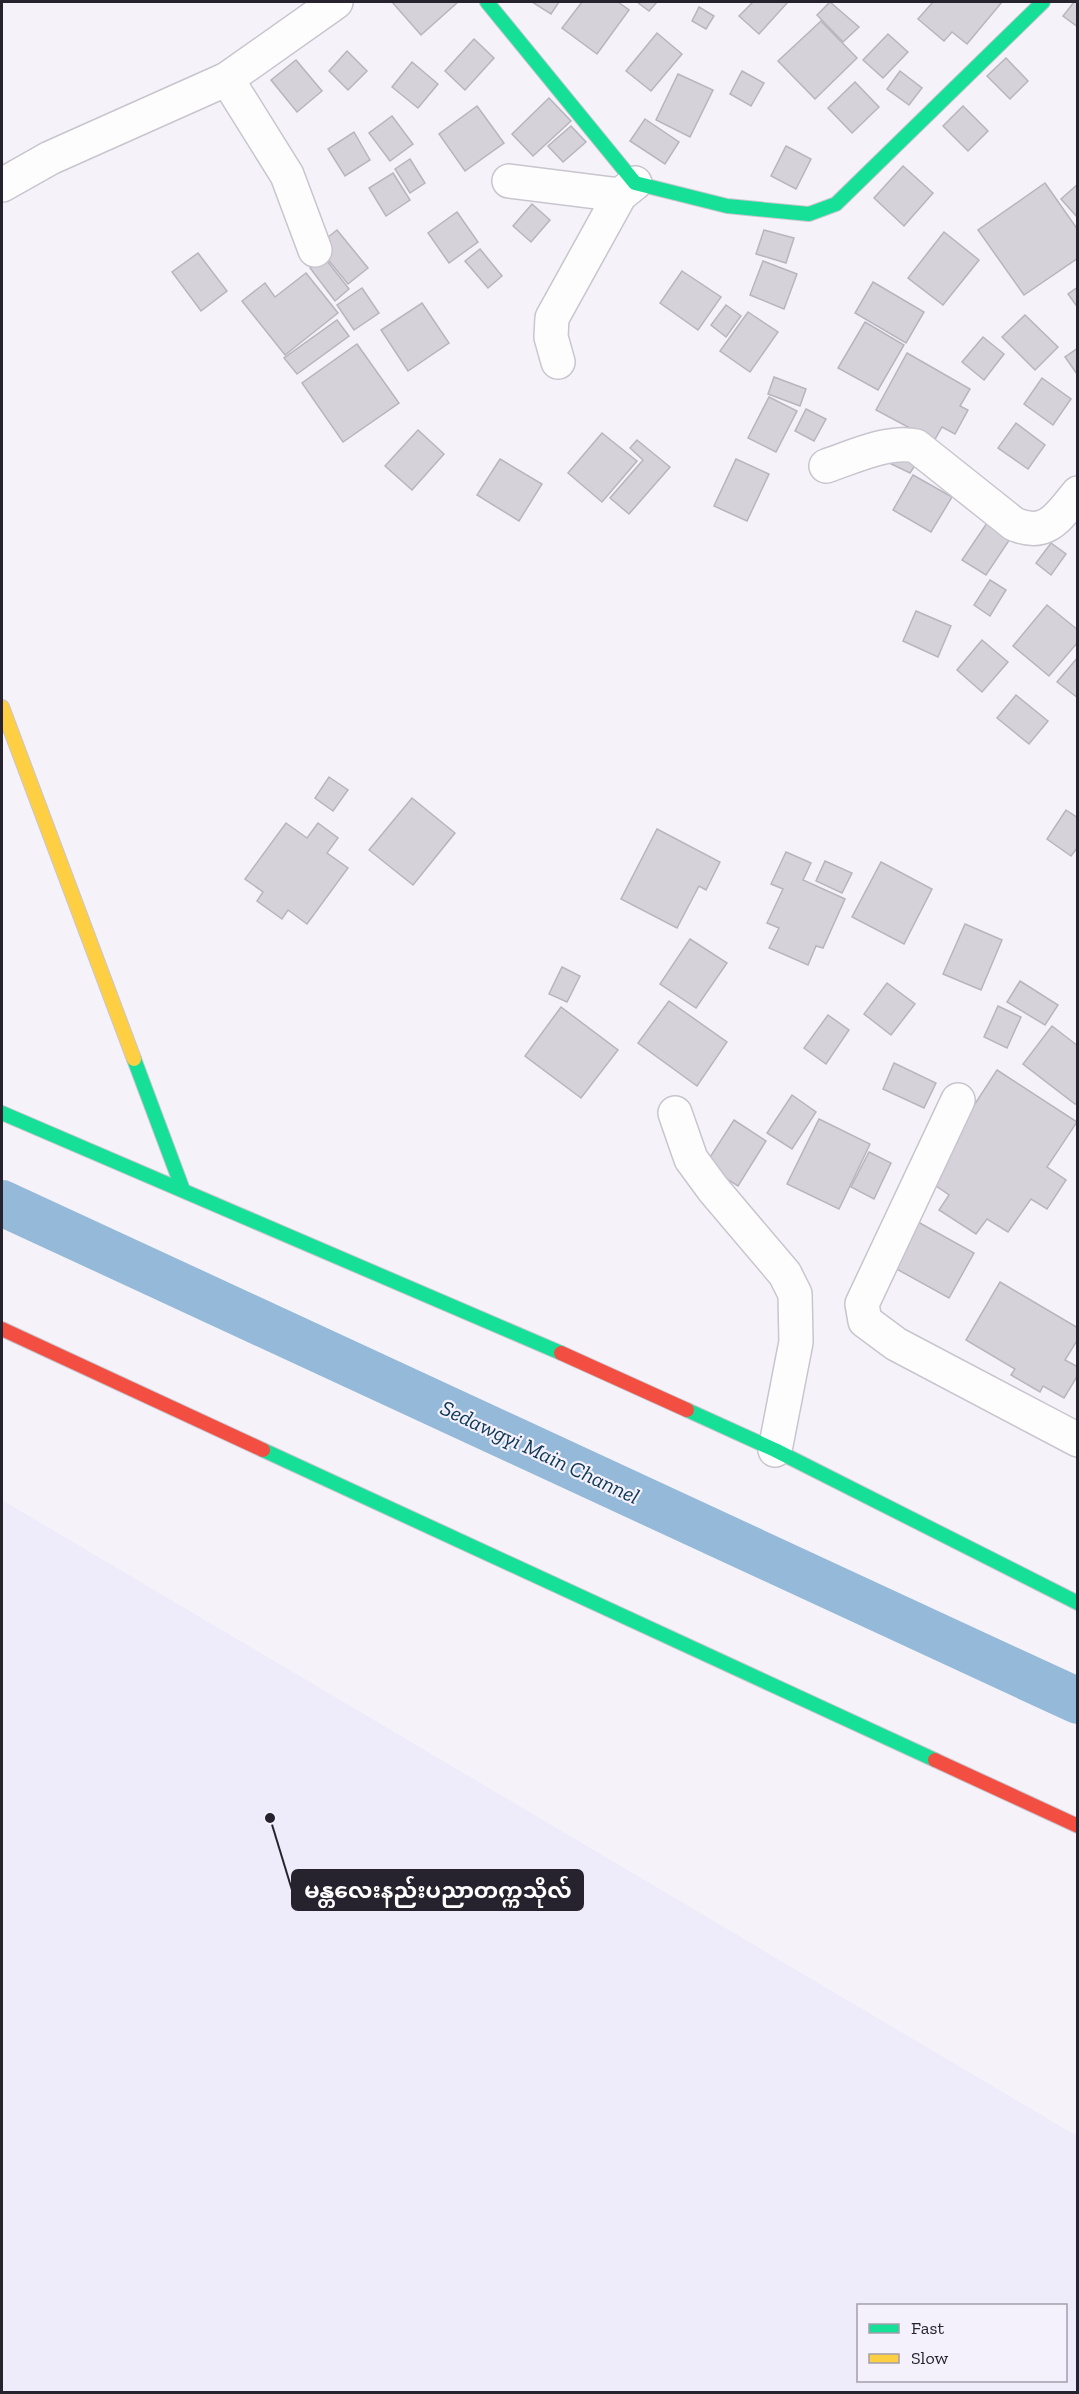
<svg xmlns="http://www.w3.org/2000/svg" width="1079" height="2394" font-family="'Zilla Slab','Noto Sans Myanmar',serif">
<style>
.education{fill:#eeebfa;fill-rule:evenodd}
.lines{fill:none;stroke-linecap:round;stroke-linejoin:round}
.canal{stroke:#95bad9;stroke-width:46}
.building{fill:#d5d2da;stroke:#b8b5be;stroke-width:1.5}
.street-casing{stroke:#c8c5ce;stroke-width:36}
.fast-casing{stroke:#c8c5ce;stroke-width:16}
.slow-casing{stroke:#c8c5ce;stroke-width:16}
.jam-casing{stroke:#c8c5ce;stroke-width:16}
.street{stroke:#fefdfe;stroke-width:33}
.fast{stroke:#16e098;stroke-width:14}
.slow{stroke:#ffcf43;stroke-width:14}
.jam{stroke:#f24e42;stroke-width:14}
.labels{text-anchor:middle;dominant-baseline:central;stroke-width:4.5;stroke-linejoin:round;paint-order:stroke}
.water-label{font-size:22px;font-style:italic;fill:#0c3854;stroke:#f4f0fc}
.leader{fill:none;stroke:#27232e;stroke-width:2}
.callout-dot{fill:#27232e;stroke:#f4f0fc;stroke-width:2}
.callout{fill:#27232e;stroke:#27232e;stroke-width:2}
.callout-label{font-size:22px;text-anchor:middle;font-weight:bold;fill:#fff}
</style>
<rect width="100%" height="100%" fill="#f5f3f9"/>
<path class="education" d="M2,1500L1077,2136V2392H2ZM858,2306H1066V2380H858Z"/>
<g class="lines">
<path class="canal" d="M2,1203L1078,1701"/>
</g>
<g class="building">
<path d="M392,2H458L421,35Z"/>
<path d="M532,2H559L551,14Z"/>
<path d="M582,2H618L629,10L597,54L562,28Z"/>
<path d="M637,2H657L649,11Z"/>
<path d="M753,2H788L759,34L739,16Z"/>
<path d="M830,2L859,27L843,42L817,15Z"/>
<path d="M933,2H1002L967,44L952,32L944,41L918,19Z"/>
<path d="M1074,2H1078V27L1063,16Z"/>
<path d="M699,7L714,16L706,29L692,21Z"/>
<path d="M821,21L857,58L815,99L778,61Z"/>
<path d="M657,33L682,54L651,91L626,71Z"/>
<path d="M888,34L908,52L883,78L863,60Z"/>
<path d="M474,39L494,58L465,90L445,71Z"/>
<path d="M347,51L367,71L348,90L329,71Z"/>
<path d="M1006,58L1028,81L1010,99L987,76Z"/>
<path d="M296,60L322,91L297,112L271,80Z"/>
<path d="M412,62L438,84L418,108L392,87Z"/>
<path d="M742,71L764,83L751,106L730,94Z"/>
<path d="M900,71L922,88L909,105L887,89Z"/>
<path d="M678,74L713,90L690,137L656,120Z"/>
<path d="M855,82L879,107L852,133L828,108Z"/>
<path d="M549,98L571,121L533,156L512,134Z"/>
<path d="M477,106L504,143L465,171L439,134Z"/>
<path d="M963,106L988,131L968,151L943,126Z"/>
<path d="M392,116L413,144L390,161L369,133Z"/>
<path d="M645,119L679,142L665,164L630,141Z"/>
<path d="M571,126L586,142L563,162L548,146Z"/>
<path d="M354,132L370,160L345,176L328,149Z"/>
<path d="M786,146L811,159L796,189L771,176Z"/>
<path d="M410,159L425,183L410,193L395,169Z"/>
<path d="M903,166L933,193L904,226L874,198Z"/>
<path d="M393,173L410,200L386,216L369,188Z"/>
<path d="M1045,183L1078,230V258L1024,295L978,230Z"/>
<path d="M1078,184V218L1061,199Z"/>
<path d="M532,204L550,220L531,242L513,226Z"/>
<path d="M457,212L478,242L449,263L428,233Z"/>
<path d="M337,230L368,268L348,284L317,246Z"/>
<path d="M764,230L794,238L786,263L756,254Z"/>
<path d="M944,232L979,260L943,305L908,278Z"/>
<path d="M480,249L502,276L488,288L465,261Z"/>
<path d="M198,253L227,291L201,311L172,272Z"/>
<path d="M324,257L349,289L335,301L310,268Z"/>
<path d="M763,261L797,274L784,309L750,295Z"/>
<path d="M682,271L721,297L698,330L660,303Z"/>
<path d="M306,273L338,313L285,355L242,301L265,283L275,297Z"/>
<path d="M873,282L924,312L906,343L855,313Z"/>
<path d="M1078,287V308L1068,294Z"/>
<path d="M362,288L379,313L354,330L337,305Z"/>
<path d="M422,303L449,343L408,371L381,330Z"/>
<path d="M726,305L741,316L726,337L711,325Z"/>
<path d="M748,312L778,332L750,372L720,351Z"/>
<path d="M1025,315L1058,347L1035,370L1002,337Z"/>
<path d="M337,320L349,336L297,374L284,358Z"/>
<path d="M865,322L904,345L878,390L838,368Z"/>
<path d="M983,337L1004,354L984,380L962,362Z"/>
<path d="M357,344L399,403L343,442L302,383Z"/>
<path d="M1078,348V374H1077L1065,357Z"/>
<path d="M907,353L970,389L960,406L968,410L955,434L942,427L934,441L876,410Z"/>
<path d="M774,377L806,389L800,406L768,394Z"/>
<path d="M1042,378L1071,399L1053,425L1024,404Z"/>
<path d="M769,397L797,411L776,452L748,438Z"/>
<path d="M806,409L826,419L814,441L795,431Z"/>
<path d="M1016,423L1045,445L1028,469L998,448Z"/>
<path d="M418,430L444,454L412,490L385,466Z"/>
<path d="M602,433L637,461L602,502L568,473Z"/>
<path d="M637,440L670,467L629,514L610,498L643,460L630,448Z"/>
<path d="M896,450L917,462L910,473L889,463Z"/>
<path d="M500,459L542,484L519,521L477,495Z"/>
<path d="M736,459L769,474L747,521L714,506Z"/>
<path d="M913,475L952,497L931,532L893,510Z"/>
<path d="M989,520L1012,536L986,575L962,560Z"/>
<path d="M1051,543L1066,554L1051,575L1036,563Z"/>
<path d="M990,580L1006,590L990,616L974,605Z"/>
<path d="M1047,605L1078,630V642L1049,676L1013,646Z"/>
<path d="M916,611L951,626L938,657L903,641Z"/>
<path d="M982,640L1008,662L982,692L957,670Z"/>
<path d="M1078,657V698L1057,682Z"/>
<path d="M1016,695L1048,721L1029,744L997,718Z"/>
<path d="M329,777L348,790L333,811L315,798Z"/>
<path d="M412,798L455,833L413,885L369,850Z"/>
<path d="M1066,810L1078,818V847L1071,856L1047,839Z"/>
<path d="M286,823L307,838L318,823L338,838L327,853L348,868L307,924L288,910L282,919L257,901L263,892L245,879Z"/>
<path d="M657,829L720,862L706,890L699,886L677,928L621,899Z"/>
<path d="M786,852L811,863L803,880L845,899L823,948L816,946L808,965L769,948L779,928L767,923L783,889L771,884Z"/>
<path d="M825,861L852,873L842,893L816,881Z"/>
<path d="M881,862L932,889L904,944L852,917Z"/>
<path d="M965,924L1002,940L981,990L943,974Z"/>
<path d="M690,939L727,963L696,1008L660,984Z"/>
<path d="M562,967L580,976L567,1002L549,994Z"/>
<path d="M1020,981L1058,1005L1045,1025L1007,1002Z"/>
<path d="M887,983L915,1004L891,1035L864,1014Z"/>
<path d="M669,1001L727,1042L697,1086L638,1043Z"/>
<path d="M998,1006L1021,1017L1007,1048L984,1037Z"/>
<path d="M561,1007L618,1050L581,1098L525,1056Z"/>
<path d="M828,1015L849,1030L826,1064L804,1048Z"/>
<path d="M1052,1026L1078,1046V1102L1075,1104L1023,1064Z"/>
<path d="M894,1063L936,1083L924,1108L883,1089Z"/>
<path d="M997,1070L1077,1122L1047,1167L1066,1180L1047,1209L1031,1199L1008,1232L987,1219L976,1234L939,1210L949,1195L926,1179Z"/>
<path d="M792,1095L816,1112L792,1149L767,1133Z"/>
<path d="M819,1119L870,1144L839,1209L787,1184Z"/>
<path d="M734,1120L766,1141L738,1186L705,1165Z"/>
<path d="M869,1152L891,1163L874,1199L851,1187Z"/>
<path d="M918,1222L974,1253L949,1298L893,1267Z"/>
<path d="M1000,1282L1078,1328V1339L1065,1360L1078,1367V1375L1064,1398L1043,1386L1040,1392L1011,1375L1015,1369L966,1340Z"/>
</g>
<g class="lines">
<defs>
<g id="street">
<path d="M227,79L287,175L315,250"/>
<path d="M509,181L620,195"/>
<path d="M2,185L50,158L227,79L336,2"/>
<path d="M558,362L551,337L552,318L620,195L635,183"/>
<path d="M826,466C853,457 888,440 916,446L1014,524C1047,538 1058,517 1078,493"/>
<path d="M958,1100L862,1304L865,1321L896,1344L1078,1440"/>
<path d="M675,1113L691,1159L713,1189L785,1274L795,1294L796,1342L775,1450"/>
</g>
<g id="fast">
<path d="M487,2L635,183L727,206L809,214L836,204L1043,2"/>
<path d="M134,1059L183,1190"/>
<path d="M2,1113L561,1353"/>
<path d="M687,1410L775,1450L1078,1603"/>
<path d="M263,1450L935,1760"/>
</g>
<path id="slow" d="M2,707L134,1059"/>
<g id="jam">
<path d="M2,1329L263,1450"/>
<path d="M561,1353L687,1410"/>
<path d="M935,1760L1078,1826"/>
</g>
</defs>
<use href="#street" class="street-casing"/>
<use href="#fast" class="fast-casing"/>
<use href="#slow" class="slow-casing"/>
<use href="#jam" class="jam-casing"/>
<use href="#street" class="street"/>
<use href="#fast" class="fast"/>
<use href="#slow" class="slow"/>
<use href="#jam" class="jam"/>
</g>
<g class="labels">
<g class="water-label">
<text transform="translate(540 1452) rotate(25)">Sedawgyi Main Channel</text>
</g>
</g>
<path class="leader" d="M270 1818L292 1890"/>
<circle class="callout-dot" cx="270" cy="1818" r="6"/>
<rect class="callout" x="292" y="1870" width="291" height="40" rx="6"/>
<g class="callout-label">
<text x="438" y="1898">မန္တလေးနည်းပညာတက္ကသိုလ်</text>
</g>
<rect width="1079" height="2394" fill="none" stroke="#27232e" stroke-width="6"/>
<rect x="857" y="2304" width="210" height="78" fill="#f4f0fc" stroke="#a29eaa" stroke-width="1.5"/>
<rect x="869" y="2324" width="30" height="9" fill="#16e098" stroke="#a29eaa" stroke-width="1.5"/>
<text x="911" y="2334" font-size="18" fill="#27232e">Fast</text>
<rect x="869" y="2354" width="30" height="9" fill="#ffcf43" stroke="#a29eaa" stroke-width="1.5"/>
<text x="911" y="2364" font-size="18" fill="#27232e">Slow</text>
</svg>
